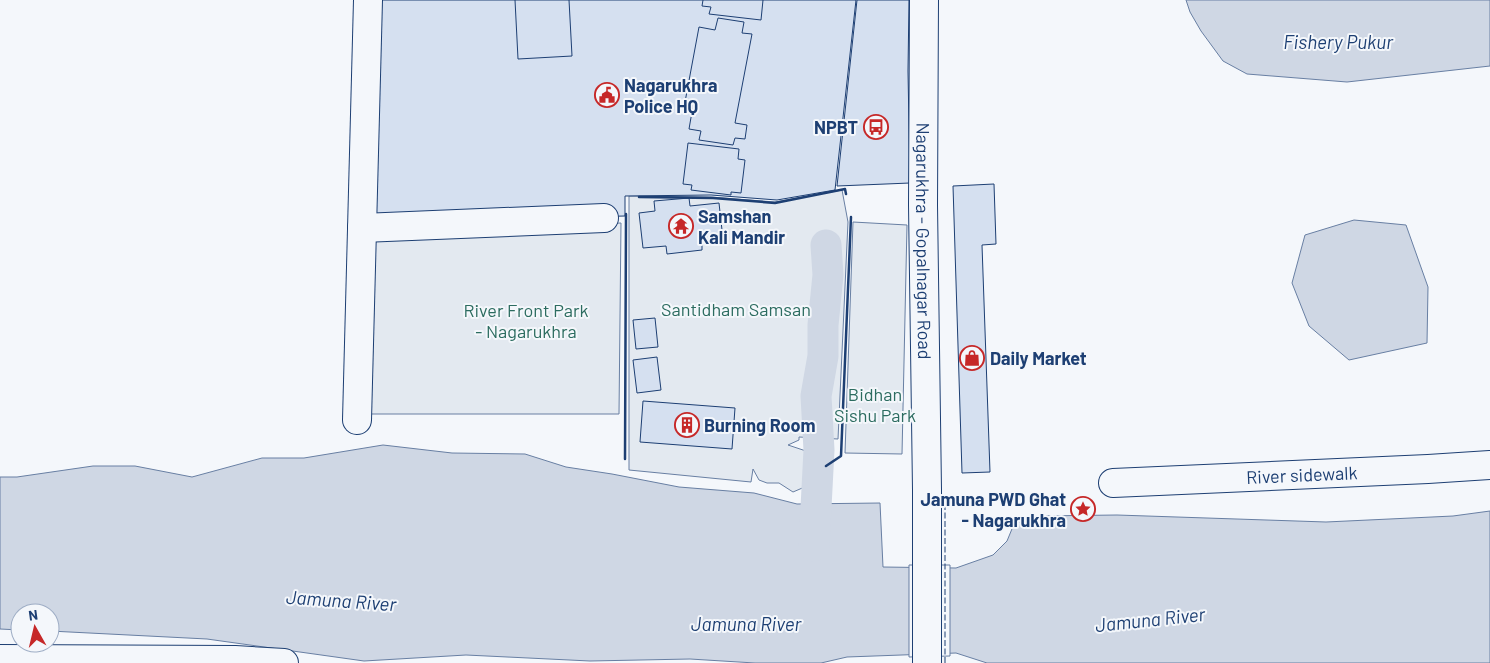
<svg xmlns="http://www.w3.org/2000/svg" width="1490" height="663" font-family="Barlow,sans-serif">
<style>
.green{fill:#e3e9f0;stroke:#687fa3}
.water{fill:#cfd7e4;stroke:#687fa3}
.pier{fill:#f4f7fb;stroke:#687fa3}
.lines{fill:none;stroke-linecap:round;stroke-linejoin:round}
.canal{stroke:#cfd7e4;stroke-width:31}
.building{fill:#d5e0f0;stroke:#1d3f73}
.minor-casing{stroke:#1d3f73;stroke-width:30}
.major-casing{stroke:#1d3f73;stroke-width:30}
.minor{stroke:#f4f7fb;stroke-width:28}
.major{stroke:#f4f7fb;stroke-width:28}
.fence{stroke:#1d3f73;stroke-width:1;stroke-dasharray:6 2.5;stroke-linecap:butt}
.wall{stroke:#1d3f73;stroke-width:2.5}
.labels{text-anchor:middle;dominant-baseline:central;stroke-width:4;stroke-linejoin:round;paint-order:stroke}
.poi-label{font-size:18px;font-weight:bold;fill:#1d3f73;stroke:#f4f7fb;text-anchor:start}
.street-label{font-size:18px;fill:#1d3f73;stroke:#f4f7fb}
.park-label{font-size:18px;fill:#2c6c60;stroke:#f4f7fb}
.water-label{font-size:19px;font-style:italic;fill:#1d3f73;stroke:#f4f7fb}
</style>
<rect width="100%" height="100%" fill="#f4f7fb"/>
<g class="green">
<path d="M842,190L848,222L838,439L799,437V440L788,445L806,451L810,454L816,462L819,473L814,483L793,492L779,483H767L759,480L753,469L751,482L629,470V196L711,197L775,202Z"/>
<path d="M853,222L907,225L902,454L845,453Z"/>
<path d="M621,223L619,414H362L367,233Z"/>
</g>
<g class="water">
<path d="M1186,0H1490V66L1347,82L1247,74L1223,61L1201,31L1190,12Z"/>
<path d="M1354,220L1406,225L1428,287L1427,343L1349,360L1309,326L1292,283L1305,235Z"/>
<path d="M383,445L452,453L525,454L566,467L612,474L679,487L754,493L797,504L880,503L883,567L956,568L993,555L1007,541L1014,524L1036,516L1117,515L1326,522L1453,516L1490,511V663H987L956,653L847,657L821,663H755L690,659L590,661L466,655L364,661L207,639L50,631V613H20V630L0,629V477H17L93,466H135L192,477L262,458H304Z"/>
</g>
<path class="pier" d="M909,565H950V656L909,657Z"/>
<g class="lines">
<path class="canal" d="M814,546L819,450L816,396L823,356V325L828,275L826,245"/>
</g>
<g class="building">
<path d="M372,0H856L835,190L777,200L711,195L625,196V216L367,222Z"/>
<path d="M515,0H569L572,56L518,59Z"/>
<path d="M703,0H763L761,20L709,14L711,7L702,6Z"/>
<path d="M857,0H909L908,71L910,183L837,186Z"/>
<path d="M718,18L744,22L742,33L752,34L735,123L747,125L745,139L735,138L733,145L699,140L701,131L689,129L693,106L685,102L699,27L715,30Z"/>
<path d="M688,143L739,149L738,159L745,160L741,193L731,192V195L691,190L692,185L683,184Z"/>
<path d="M994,184L996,244L982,245L990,472L962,473L953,186Z"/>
<path d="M689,198L690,206L719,203L723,239L702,241V250L667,254L666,246L643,248L639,213L655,211L654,201Z"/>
<path d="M655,318L658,347L636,349L633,320Z"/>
<path d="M657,357L661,390L637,393L633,360Z"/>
<path d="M643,401L735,408L732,449L640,442Z"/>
</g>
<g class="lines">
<defs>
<g id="minor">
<path d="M362,228L604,218"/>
<path d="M357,420L368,0"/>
<path id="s1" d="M1113,483L1428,469L1490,465"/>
<path d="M0,659L235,660L284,663"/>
</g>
<g id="major">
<path id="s2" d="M924,0L923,205L927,490V663"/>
</g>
</defs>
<use href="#minor" class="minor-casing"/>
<use href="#major" class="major-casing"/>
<use href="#minor" class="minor"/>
<use href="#major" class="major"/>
<path class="fence" d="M945,663V501"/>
<g class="wall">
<path d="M639,197L713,198L775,203L845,189L846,194"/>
<path d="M625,459L626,214"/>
<path d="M826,466L841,456L851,217"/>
</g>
</g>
<defs>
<symbol id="civic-ring" viewBox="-11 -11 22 22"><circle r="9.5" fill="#f4f7fb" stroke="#c62828" stroke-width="1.5"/><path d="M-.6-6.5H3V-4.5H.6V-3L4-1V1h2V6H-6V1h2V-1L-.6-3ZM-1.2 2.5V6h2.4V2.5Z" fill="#c62828"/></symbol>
<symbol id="bus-ring" viewBox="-11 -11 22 22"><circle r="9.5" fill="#f4f7fb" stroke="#c62828" stroke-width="1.5"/><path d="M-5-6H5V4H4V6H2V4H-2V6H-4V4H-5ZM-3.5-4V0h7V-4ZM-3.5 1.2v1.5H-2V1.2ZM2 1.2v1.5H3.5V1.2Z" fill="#c62828"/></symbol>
<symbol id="temple-ring" viewBox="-11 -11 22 22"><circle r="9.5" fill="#f4f7fb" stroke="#c62828" stroke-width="1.5"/><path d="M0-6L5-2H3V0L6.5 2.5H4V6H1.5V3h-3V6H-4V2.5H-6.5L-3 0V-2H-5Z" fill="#c62828"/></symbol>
<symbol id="shop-ring" viewBox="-11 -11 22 22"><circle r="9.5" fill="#f4f7fb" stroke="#c62828" stroke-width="1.5"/><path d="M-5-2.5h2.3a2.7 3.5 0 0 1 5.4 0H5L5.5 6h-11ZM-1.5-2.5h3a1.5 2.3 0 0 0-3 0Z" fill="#c62828"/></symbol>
<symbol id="building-ring" viewBox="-11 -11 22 22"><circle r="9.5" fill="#f4f7fb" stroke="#c62828" stroke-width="1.5"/><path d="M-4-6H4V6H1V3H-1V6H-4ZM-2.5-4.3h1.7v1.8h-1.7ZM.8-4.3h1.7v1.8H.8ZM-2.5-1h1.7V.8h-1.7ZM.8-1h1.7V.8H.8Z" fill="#c62828"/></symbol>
<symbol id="sight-ring" viewBox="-11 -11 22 22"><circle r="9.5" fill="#f4f7fb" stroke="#c62828" stroke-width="1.5"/><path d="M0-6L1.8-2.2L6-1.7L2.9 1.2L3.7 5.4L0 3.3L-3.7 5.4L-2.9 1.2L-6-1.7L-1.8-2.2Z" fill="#c62828"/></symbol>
</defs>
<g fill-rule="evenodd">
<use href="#civic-ring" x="593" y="81" width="28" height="28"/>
<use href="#bus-ring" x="862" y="113" width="28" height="28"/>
<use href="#temple-ring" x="667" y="212" width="28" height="28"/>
<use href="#shop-ring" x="958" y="344" width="28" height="28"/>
<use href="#building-ring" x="673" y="411" width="28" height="28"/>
<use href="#sight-ring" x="1069" y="495" width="28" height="28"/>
</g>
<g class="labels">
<g class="poi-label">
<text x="624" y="85">Nagarukhra<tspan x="624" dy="21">Police HQ</tspan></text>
<text x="858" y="127" text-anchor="end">NPBT</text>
<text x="698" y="216">Samshan<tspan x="698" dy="21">Kali Mandir</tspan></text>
<text x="990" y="358">Daily Market</text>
<text x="704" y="425">Burning Room</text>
<text x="1066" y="499" text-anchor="end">Jamuna PWD Ghat<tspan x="1066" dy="21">- Nagarukhra</tspan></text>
</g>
<g class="street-label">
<text stroke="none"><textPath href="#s2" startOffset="241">Nagarukhra - Gopalnagar Road</textPath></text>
<text stroke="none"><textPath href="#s1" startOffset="189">River sidewalk</textPath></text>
</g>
<g class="park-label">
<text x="736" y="309">Santidham Samsan</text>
<text x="526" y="310">River Front Park<tspan x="526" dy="21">- Nagarukhra</tspan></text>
<text x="875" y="394">Bidhan<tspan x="875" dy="21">Sishu Park</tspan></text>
</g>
<g class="water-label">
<text x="1338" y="41">Fishery Pukur</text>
<text transform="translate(341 600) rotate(4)">Jamuna River</text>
<text transform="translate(1150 619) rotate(-6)">Jamuna River</text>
<text x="746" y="623">Jamuna River</text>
</g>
</g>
<g transform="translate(35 628) rotate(352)"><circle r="24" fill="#f4f7fb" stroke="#9eadc5"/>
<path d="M0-4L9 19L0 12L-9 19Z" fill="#c62828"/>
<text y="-8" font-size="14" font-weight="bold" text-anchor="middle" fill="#1d3f73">N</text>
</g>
</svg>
